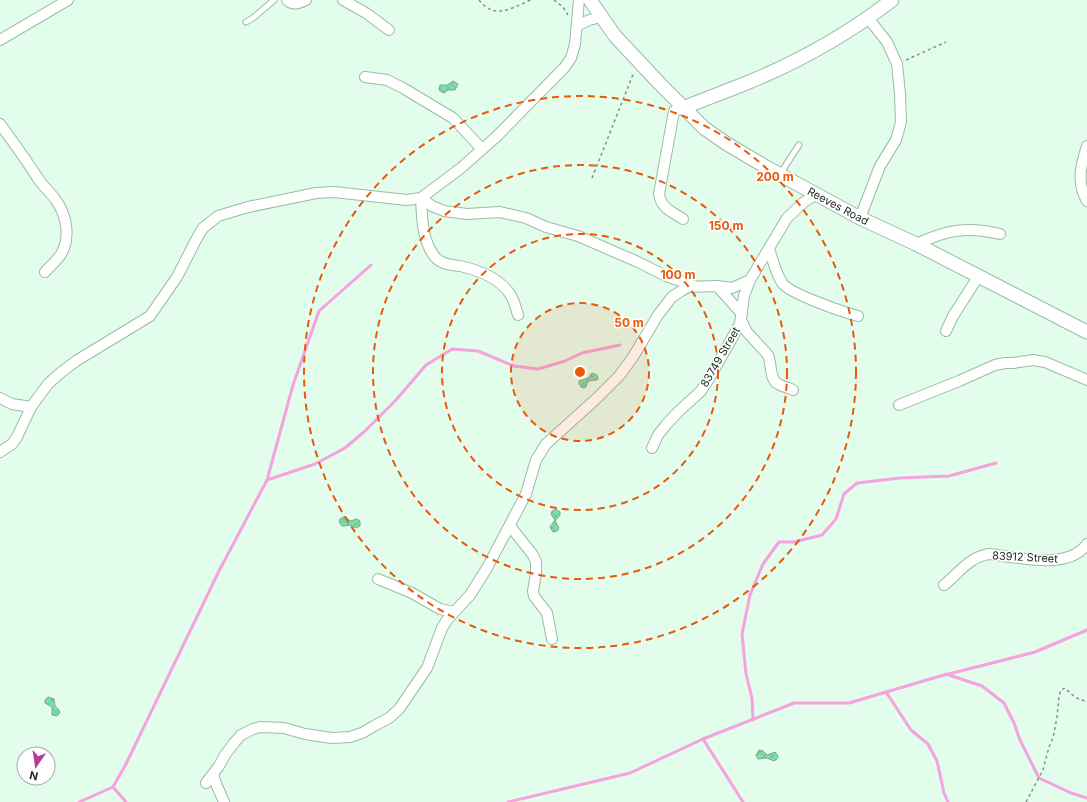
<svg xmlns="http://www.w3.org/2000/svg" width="1087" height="802" font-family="Inter,sans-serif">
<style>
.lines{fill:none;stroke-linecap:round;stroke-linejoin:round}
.stream{stroke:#f5a2df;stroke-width:3}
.building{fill:url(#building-cross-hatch);stroke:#85a490}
.service-casing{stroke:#9bbba6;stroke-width:7}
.minor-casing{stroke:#9bbba6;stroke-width:12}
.tertiary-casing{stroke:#9bbba6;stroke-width:15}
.path{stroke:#819488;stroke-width:1.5;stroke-dasharray:3 3;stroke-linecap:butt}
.service{stroke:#fff;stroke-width:5}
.minor{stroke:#fff;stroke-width:10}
.tertiary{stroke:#fff;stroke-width:13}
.ring{fill:none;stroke:#e8590c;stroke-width:2;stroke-dasharray:7 5}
.labels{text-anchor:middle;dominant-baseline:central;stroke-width:3;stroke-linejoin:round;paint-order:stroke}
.street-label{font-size:11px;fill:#202d25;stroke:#fff}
.centre{fill:#e8590c;stroke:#fff;stroke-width:2}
.ring-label{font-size:12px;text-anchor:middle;font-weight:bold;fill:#e8590c;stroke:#fff;stroke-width:3;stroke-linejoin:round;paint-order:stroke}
</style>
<defs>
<pattern id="building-cross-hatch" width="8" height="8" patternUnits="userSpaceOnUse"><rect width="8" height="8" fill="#7de0a6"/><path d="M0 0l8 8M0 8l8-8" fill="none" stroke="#6cc08f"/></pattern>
</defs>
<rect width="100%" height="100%" fill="#e3fdec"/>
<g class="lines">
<g class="stream">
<path d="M267,480L315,464L345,448L365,431L396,400L426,365L452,349L478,351L514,366L538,369L565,361L582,353L620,345"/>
<path d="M946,674L982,686L1004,703L1014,723L1020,740L1039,778L1071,793L1087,798"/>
<path d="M886,692L911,730L928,744L937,761L944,793L948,802"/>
<path d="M753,720L752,698L746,674L742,634L750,595L763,564L779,542H794L822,535L836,519L844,494L857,483L900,478L949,476L996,463"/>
<path d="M703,739L743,802"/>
<path d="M113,787L126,802"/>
<path d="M79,802L113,787L126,764L219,571L267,480L293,385L319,311L371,265"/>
<path d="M508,802L630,773L703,739L794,703H849L937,677L1035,652L1087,630"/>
</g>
</g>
<g class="building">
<path d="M453,81L458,84L455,90H448L444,93L440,91L439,89L440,85H447Z"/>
<path d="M592,373L597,375L598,378L597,380L588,381L586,387L584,388L581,387L579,384V381L588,378Z"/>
<path d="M556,509L560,512V515L555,521L559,528L557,531L553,532L550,527L555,520L551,514L552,511Z"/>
<path d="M343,517H346L350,521L357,519L360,521V526L356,528L350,525L345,526H342L339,522L340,519Z"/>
<path d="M48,697L54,699L55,706L59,710L60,713L57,716L52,715V707L45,703V700Z"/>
<path d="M759,750L763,751L767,755L775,752L778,756L777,759L774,761L767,758L758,759L756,755Z"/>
</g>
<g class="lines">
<defs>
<g id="service">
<path d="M246,22L253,18L274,0"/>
<path d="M780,174L799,145"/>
</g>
<g id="minor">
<path d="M287,0C293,6 299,3 306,0"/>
<path d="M343,0L366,13L389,30"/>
<path d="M577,26L589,20L601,17"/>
<path d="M0,40L68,0"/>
<path d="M365,77L387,80L403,88L453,118L482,149"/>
<path d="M0,124C14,143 27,161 39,180C44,187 50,192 55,199C65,212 70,232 64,248C61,258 51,265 45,272"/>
<path d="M1087,146C1081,165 1076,182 1087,201"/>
<path d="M421,198L432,206L444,211L467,214L500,212L526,218L546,227L578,236L638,262L666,276L695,286"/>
<path d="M421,198C422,217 422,241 435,257C441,264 451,265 460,266C478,270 499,278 510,294C514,300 516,308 518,315"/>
<path d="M860,218L880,166L896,140L901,122L900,94L897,64L887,42L868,18"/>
<path d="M683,219C672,212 661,208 659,194L674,111L683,108"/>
<path d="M916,244C947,230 966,226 1000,234"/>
<path d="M769,249C773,260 776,275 783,284C793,295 843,312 858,316"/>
<path d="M717,286L742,314"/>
<path d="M741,320L747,332L768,355C772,364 769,379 778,384C783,387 789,388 793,390"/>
<path d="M946,331L953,316L978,277"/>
<path d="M0,398L12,404L31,407"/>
<path d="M899,405L959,381L995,365L1005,363H1013L1033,360L1045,362L1087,380"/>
<path d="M652,448L658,435L666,425L678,412L701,391L710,377L740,324L744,296L750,280L787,218L804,202L817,194"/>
<path d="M0,452L12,444L17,437L31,407L48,384L59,374L76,361L150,316L177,277L198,236L203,228L218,216L248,207L316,193L334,192L407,200L421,198L461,168L496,137L564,68L571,58L575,44L579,0"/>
<path d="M510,526L533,555L536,562V573L533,591L534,596L547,613L552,639"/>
<path d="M378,579L412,593L440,609L454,612"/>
<path d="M944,585C959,573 969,557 989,554C1017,557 1068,571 1087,544"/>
<path d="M213,775L217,786L224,802"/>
<path d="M206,783L219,766L225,755L234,743L241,735L253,729L260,727L284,728L305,734L332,738L350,737L362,733L374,726L389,718L399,709L427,668L442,628L447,620L470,595L487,568L526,494L536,460L546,444L596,399L619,376L633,357L658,315L672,297L681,291L688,287L717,286L732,288L750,280"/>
</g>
<g id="tertiary">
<path d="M590,0L615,36L660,84L704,128L727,144L766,167L860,218L916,244L1087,332"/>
<path d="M683,108C705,99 727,91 749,82C800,61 848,34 892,0"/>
</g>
</defs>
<use href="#service" class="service-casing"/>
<use href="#minor" class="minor-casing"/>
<use href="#tertiary" class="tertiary-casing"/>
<g class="path">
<path d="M479,0C495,21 513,7 531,0"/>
<path d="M554,0L563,7L568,15"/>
<path d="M906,60L946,42"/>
<path d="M592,178L634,72"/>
<path d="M1026,802L1043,770L1049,747L1053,738L1057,717L1059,696L1061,690L1065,688C1072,695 1077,700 1087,701"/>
</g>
<use href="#service" class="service"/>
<use href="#minor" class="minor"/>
<use href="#tertiary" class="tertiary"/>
</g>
<circle cx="580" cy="372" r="69" fill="#e8590c" fill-opacity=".12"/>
<g class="ring">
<circle cx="580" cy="372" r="69"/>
<circle cx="580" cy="372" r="138"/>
<circle cx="580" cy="372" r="207"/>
<circle cx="580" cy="372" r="276"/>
</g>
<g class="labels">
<g class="street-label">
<text transform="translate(838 206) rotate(28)">Reeves Road</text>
<text transform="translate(720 357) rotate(-60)">83749 Street</text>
<text transform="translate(1025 557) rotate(3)">83912 Street</text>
</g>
</g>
<circle cx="580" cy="372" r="6" class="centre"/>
<g class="ring-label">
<text x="775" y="181">200 m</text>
<text x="726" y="230">150 m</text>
<text x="678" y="279">100 m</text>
<text x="629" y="327">50 m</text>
</g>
<g transform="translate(36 766) rotate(193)"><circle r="19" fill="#ffffff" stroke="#a6aba8"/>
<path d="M0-3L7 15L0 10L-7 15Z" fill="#b13f9a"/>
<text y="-6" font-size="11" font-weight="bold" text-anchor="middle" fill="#202d25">N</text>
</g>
</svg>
